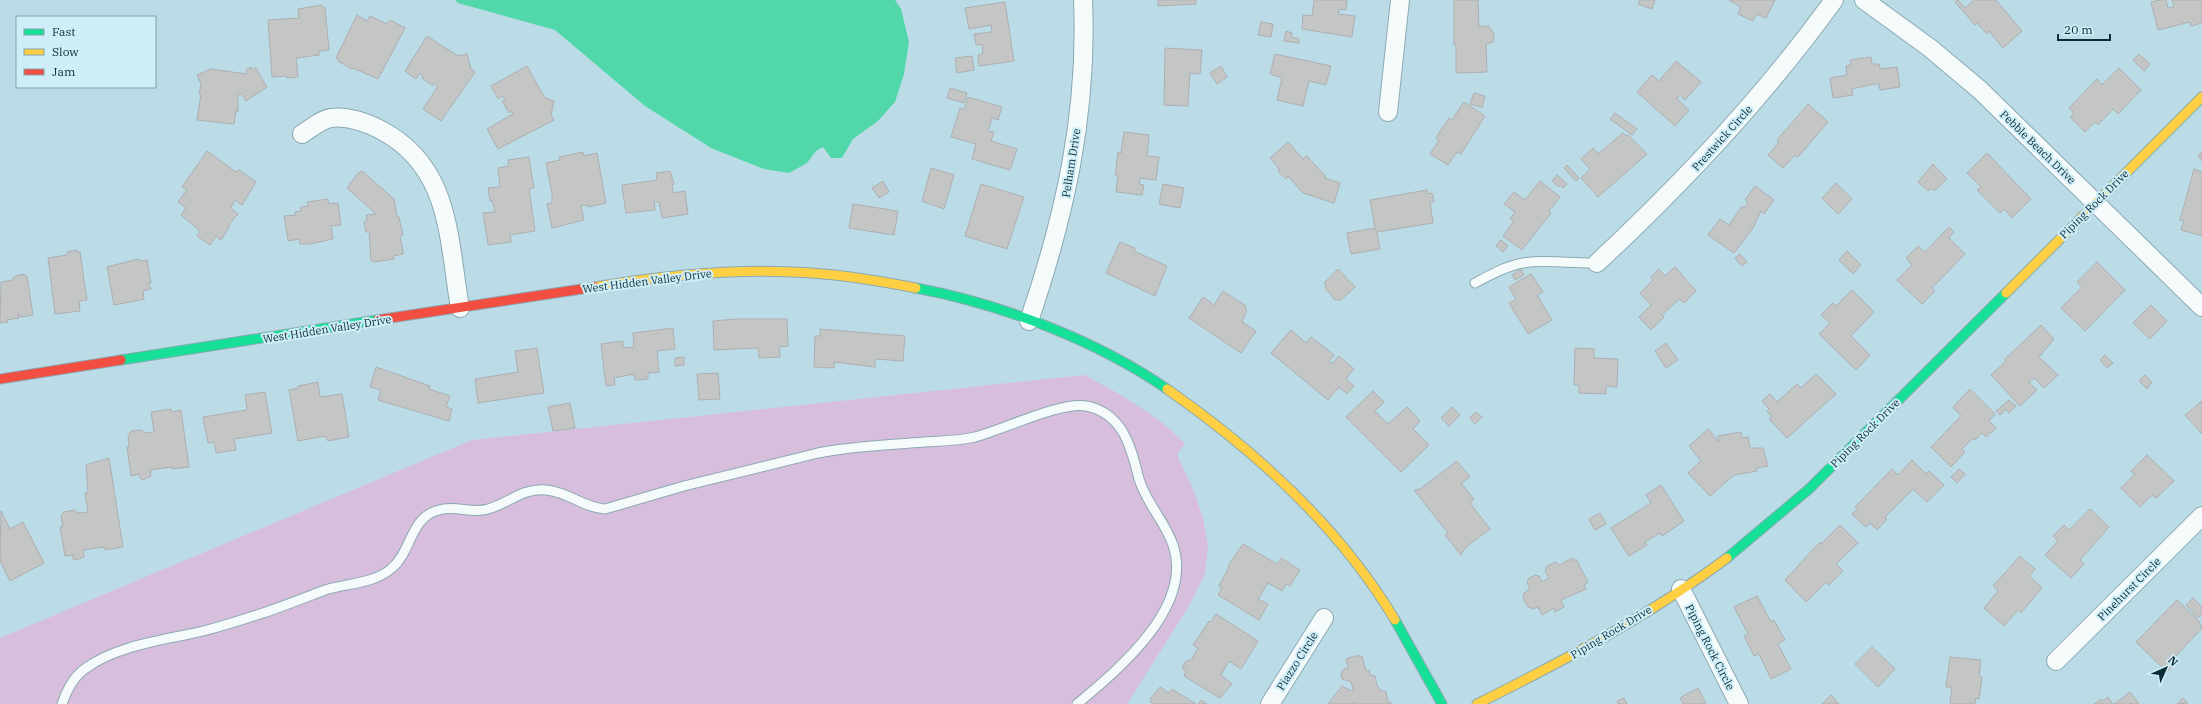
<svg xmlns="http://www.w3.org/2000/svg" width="2202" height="704" font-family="'IBM Plex Serif',serif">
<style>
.green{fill:#d8bedd}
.water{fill:#52d7ab}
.building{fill:#c4c6c6;stroke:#adafb1}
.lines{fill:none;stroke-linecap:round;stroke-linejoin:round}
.lane-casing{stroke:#8ba9b2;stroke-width:11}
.street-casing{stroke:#8ba9b2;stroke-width:20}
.fast-casing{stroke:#8ba9b2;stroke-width:11}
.slow-casing{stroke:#8ba9b2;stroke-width:11}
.jam-casing{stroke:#8ba9b2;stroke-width:11}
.lane{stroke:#f5fafb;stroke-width:9}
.street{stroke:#f5fafb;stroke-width:18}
.fast{stroke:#16e098;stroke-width:9}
.slow{stroke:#ffcf43;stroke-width:9}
.jam{stroke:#f24e42;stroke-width:9}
.labels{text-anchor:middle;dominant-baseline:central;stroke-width:4;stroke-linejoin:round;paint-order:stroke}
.street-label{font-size:11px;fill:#0b2d37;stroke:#d0eef8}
</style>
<rect width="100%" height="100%" fill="#bbdce7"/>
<path class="green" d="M1084,375C1121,394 1155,414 1185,443L1177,455L1193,489L1203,517L1208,546L1205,574L1189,606L1127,704H0V638L472,440Z"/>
<path class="water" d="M455,0H895L901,9L909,42L904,74L895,102L878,121L853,139L842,158H831L823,147L816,151L807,163L789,173L764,169L711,148L645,106L555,30L458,3Z"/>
<g class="building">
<path d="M1158,0H1196V4L1158,6Z"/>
<path d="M1314,0H1347L1346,10L1339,9L1338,14L1355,16L1352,37L1302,29L1303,15L1312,16Z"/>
<path d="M1454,0H1478L1479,27L1489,26L1494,34L1493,42L1486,44L1487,72L1456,73V45H1454Z"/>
<path d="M1640,0H1655L1652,9L1638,4Z"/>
<path d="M1729,0H1775L1766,18L1756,14L1753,21L1738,14L1741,7Z"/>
<path d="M1958,0L1965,8L1974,0H1996L2022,31L2003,48L1989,31L1987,34L1977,23L1975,25L1955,2Z"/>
<path d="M2160,0H2166L2168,8L2174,7L2172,0H2202V23L2191,26L2190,22L2158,30L2151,2Z"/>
<path d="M1005,2L1014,61L979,66L978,55L983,54L982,44L976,45L974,34L992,32L991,25L969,29L965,8Z"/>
<path d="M321,5L325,8L329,50L319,51V55L296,58L298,77L287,78V76L272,77L268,20L299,18L298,9Z"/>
<path d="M357,15L367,21L370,16L387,24L390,20L405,28L378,79L353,68L352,69L338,61L339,59L336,58Z"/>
<path d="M1261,22L1273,24L1271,37L1258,35Z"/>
<path d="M1286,31L1292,33L1291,37L1299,39V43L1284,41Z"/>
<path d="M427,36L458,56L467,54L471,69L475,72L441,121L423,109L438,86L434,83L433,86L422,78L423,76L420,73L416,79L405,71Z"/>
<path d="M1165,48L1202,50L1200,74L1190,73L1188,106L1164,105Z"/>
<path d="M1275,54L1331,66L1326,85L1309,81L1303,106L1277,100L1282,78L1270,74Z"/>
<path d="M2139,54L2150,64L2144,71L2133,60Z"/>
<path d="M972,56L974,70L957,73L955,58Z"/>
<path d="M1871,57L1872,64H1879L1880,69L1897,67L1900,87L1880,90L1879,84H1874L1852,89L1853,95L1833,98L1830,78L1847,75L1846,66L1851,65L1850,60Z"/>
<path d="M1676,61L1701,82L1685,100L1680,95L1677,99L1689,110L1675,126L1637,92L1652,75L1659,81Z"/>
<path d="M527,66L545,98L554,101L551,115L554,120L498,149L487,129L513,114L511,111L509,113L502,101L505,100L503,96L498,99L491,86Z"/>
<path d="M1221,66L1227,77L1217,84L1210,73Z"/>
<path d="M251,67L252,70L256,68L267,87L246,101L242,94H238V112L236,111L234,124L197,120L201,94H199L201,84L197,75L211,69L246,74L247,73L246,70Z"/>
<path d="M2119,68L2141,90L2118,114L2113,109L2098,125L2095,122L2085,132L2070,117L2074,113L2069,108L2097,79L2102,85Z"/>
<path d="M950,88L967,93L964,103L947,98Z"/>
<path d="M1474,93L1485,96L1482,107L1470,104Z"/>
<path d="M968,97L1002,107L998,120L992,118L988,131L994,132L991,141L1017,149L1010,170L972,159L976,144L951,137L960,108L964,110Z"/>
<path d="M1464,102L1485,116L1461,154L1457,152L1448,165L1430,154L1439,140L1436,138L1449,118L1452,120Z"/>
<path d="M1808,104L1828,122L1798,157L1795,155L1783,168L1768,155L1779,142L1777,140Z"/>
<path d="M1615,113L1637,129L1632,135L1610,119Z"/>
<path d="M1124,132L1149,135L1147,156L1159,157L1156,180L1140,178L1139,184L1144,185L1142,195L1116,192L1118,175H1115L1118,152L1121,153Z"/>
<path d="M1623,133L1626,136L1628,135L1647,154L1598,197L1581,178L1590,169L1581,159L1593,148L1598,154Z"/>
<path d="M1288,142L1303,159L1307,156L1326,177L1324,178L1340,183L1334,203L1303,193L1288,176L1286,179L1278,171L1280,170L1270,158Z"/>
<path d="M207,151L236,172L239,170L256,182L242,205L235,200L231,208L238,214L229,224L230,226L221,240L216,236L210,245L197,236L200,231L181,215L186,208L178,202L187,190L182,187Z"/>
<path d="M583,152L584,156L597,153L606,203L588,207V205L581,206L584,220L552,228L547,204L552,203V193L546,163L560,160L559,157Z"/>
<path d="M2202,152V161L2198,156Z"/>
<path d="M1987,153L2031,199L2012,218L2004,209L2000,213L1977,190L1981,187L1967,173Z"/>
<path d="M529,157L534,188L529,189L535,231L510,235L511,242L488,245L483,213L495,212L492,200L490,201L488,188L500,187L498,168L509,166L508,160Z"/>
<path d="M1933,164L1947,179L1934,191L1931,188L1928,191L1918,182Z"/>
<path d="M1567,165L1579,178L1576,181L1564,168Z"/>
<path d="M931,168L954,175L944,209L922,201Z"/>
<path d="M2194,169L2202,172V236L2181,230L2184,221L2180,220Z"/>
<path d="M362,171L394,199L397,217H399L403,235L400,236L403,251V254L393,256L394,259L374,262L371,260L369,232H366L364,222H367L366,215L376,214L347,188L357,174Z"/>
<path d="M670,171L674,184L672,185L673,193L685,191L688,214L662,218L659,202H654L655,210L626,213L622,185L657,180L656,173Z"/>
<path d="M1557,175L1567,184L1563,188L1560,185L1559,187L1552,181Z"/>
<path d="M883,181L889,192L879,198L872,188Z"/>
<path d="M1540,181L1560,197L1549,211L1551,213L1522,250L1503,236L1514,221L1510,219L1515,212L1504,204L1514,192L1525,200Z"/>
<path d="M1836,183L1852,199L1838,214L1822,198Z"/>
<path d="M981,184L1024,197L1007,249L965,236Z"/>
<path d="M1163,184L1184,188L1180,208L1159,204Z"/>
<path d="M1755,186L1774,200L1764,214L1761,211L1753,228L1734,253L1708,235L1720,219L1729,225L1742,206L1744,208L1748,202L1745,200Z"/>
<path d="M1427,190L1428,194L1432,193L1434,202L1430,203L1433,223L1377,232L1374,228H1375L1370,200Z"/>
<path d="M328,199L329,204L338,203L341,225L331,226L333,239L310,244H300L299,239L288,241L284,216L296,215L295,212L301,211V207L308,206L307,202Z"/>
<path d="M853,204L898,211L894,235L849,228Z"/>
<path d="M1949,227L1954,232L1949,238L1965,254L1932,288L1935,291L1922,304L1897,280L1912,265L1906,258L1918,246L1925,252Z"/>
<path d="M1374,228L1377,232L1380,249L1351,254L1347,233Z"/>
<path d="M1501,240L1508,246L1503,252L1496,246Z"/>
<path d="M1120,242L1135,248L1134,251L1167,266L1155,296L1106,273Z"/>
<path d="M77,250V253L80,252L87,300L79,301L80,311L55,314L48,258L67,255V252Z"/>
<path d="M1847,251L1861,265L1853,274L1839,260Z"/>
<path d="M1740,254L1747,262L1742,266L1735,258Z"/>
<path d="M138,259L139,261L147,260L151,283H148L151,289L143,291L144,300L141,299V300L114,305L107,267Z"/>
<path d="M2097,262L2125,290L2085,331L2061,308L2082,287L2077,282Z"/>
<path d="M1675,267L1696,291L1684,303L1679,299L1662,315L1664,317L1651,330L1639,317L1651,305L1640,293L1653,280L1651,277L1659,269L1665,276Z"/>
<path d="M1338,269L1355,287L1341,300H1335L1325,288L1326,285L1324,283Z"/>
<path d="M1521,269L1524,275L1515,280L1512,275Z"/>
<path d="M24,274L25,276H27L33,315L21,317L18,313L19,318L6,320L8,322L0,323L1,282L13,280V278L16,276Z"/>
<path d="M1531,274L1543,292L1537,295L1552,320L1528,334L1509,303L1516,299L1509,287Z"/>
<path d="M1852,290L1874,312L1851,336L1870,355L1856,370L1819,334L1830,323L1821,315L1833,303L1836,306Z"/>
<path d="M1223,291L1246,306L1245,308L1247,310L1242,322L1256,331L1241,353L1189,318L1203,297L1214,305Z"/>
<path d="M2151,305L2167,321L2150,339L2133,323Z"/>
<path d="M736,319H787L788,346L779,347L780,357L759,358L758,348L714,350L713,321Z"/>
<path d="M2041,325L2054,339L2039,357L2058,375L2044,388L2034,378L2029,382L2037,390L2020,406L1991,375L2006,361L2005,359Z"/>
<path d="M673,328L675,349L657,351L659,372L648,373V379L635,380L634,374L614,378L615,385L606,386L601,344L623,341V348L634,347L633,333Z"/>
<path d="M820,329L905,336L903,361L875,359V367L834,362V368L814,367L815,336H820Z"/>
<path d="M1291,330L1306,343L1311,337L1324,347L1334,355L1329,361L1332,364L1339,356L1354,369L1346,379L1354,386L1347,394L1339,387L1328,400L1271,353Z"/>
<path d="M1666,343L1678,360L1666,368L1655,351Z"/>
<path d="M537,348L544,393L478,403L475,379L518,372L515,351Z"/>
<path d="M1575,348L1594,349V358L1618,359L1617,387L1606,386V394L1579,393V385H1574Z"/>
<path d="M2105,355L2113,363L2107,368L2100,360Z"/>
<path d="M684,357V365L675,366V358Z"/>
<path d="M376,367L430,386L429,389L450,396L446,407L452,409L449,421L378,400L381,390L370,387Z"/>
<path d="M718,373L720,399L699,400L697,374Z"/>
<path d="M1816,374L1836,394L1787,438L1769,419L1772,417L1767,411L1769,409L1762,401L1770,394L1777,402L1797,384L1801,388Z"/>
<path d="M2145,375L2152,382L2147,389L2139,381Z"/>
<path d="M318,382L320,397L342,394L349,437L328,441L325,436L298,441L289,390L298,388V386Z"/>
<path d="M1970,389L1995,414L1989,421L1996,428L1986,437L1982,433L1975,440L1973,438L1962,449L1965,452L1951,467L1931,447L1961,416L1953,407Z"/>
<path d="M1373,391L1384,402L1375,411L1388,424L1407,407L1420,421L1413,429L1429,445L1401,472L1346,417Z"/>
<path d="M265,392L272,433L234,439L236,450L216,453L214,442L208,443L203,417L247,410L245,395Z"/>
<path d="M2009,400L2016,406L2009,413L2006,409L2000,415L1996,411Z"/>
<path d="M2202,401V434L2185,415Z"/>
<path d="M570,403L575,428L553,431L548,407Z"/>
<path d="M1452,407L1460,415L1449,426L1441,418Z"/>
<path d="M171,409L172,412L181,410L189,467L172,469V467L150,470L151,476L143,480L140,478L139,474L131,476L127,447H129L128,436L131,431L141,430L145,433L154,432L151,412Z"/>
<path d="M1476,412L1482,417L1475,424L1470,418Z"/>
<path d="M1708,429L1719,442L1718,436L1741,432L1742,438L1748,437L1750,448H1763L1768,466L1757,468V471L1734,475L1710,496L1688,473L1701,461L1689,446Z"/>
<path d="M2147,455L2174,481L2156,498L2152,495L2140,507L2121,488L2135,474L2131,471Z"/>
<path d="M109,458L123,547L105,550V547L83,550L84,557L76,560L73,559V555L65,556L60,527H63L61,516L64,512L74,510L78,513L88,512L85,493L88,492L86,465Z"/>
<path d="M1912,460L1926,474L1929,471L1944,485L1927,502L1913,489L1885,517L1887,519L1877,530L1870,523L1866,527L1852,514L1857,509L1855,507L1892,469L1898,475Z"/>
<path d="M1457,461L1470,477L1461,483L1474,499L1470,503L1490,529L1466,547L1461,555L1445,535L1448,533L1414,490L1420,489Z"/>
<path d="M1959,469L1965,474L1957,483L1951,477Z"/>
<path d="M1661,485L1684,521L1662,536L1660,533L1645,542L1647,545L1629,556L1611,528L1651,503L1646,495Z"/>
<path d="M2090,509L2109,527L2080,560L2084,564L2071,578L2045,555L2058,541L2053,536L2064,525L2069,530Z"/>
<path d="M1,511L10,529L23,522L44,563L10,581L0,561Z"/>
<path d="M1600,513L1606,524L1595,530L1589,519Z"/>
<path d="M1840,525L1858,543L1836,564L1843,571L1829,585L1826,582L1806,602L1785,580L1820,542L1821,544Z"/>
<path d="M1243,544L1277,564L1281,558L1300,570L1290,586L1286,584L1282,591L1268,583L1258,599L1268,604L1259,620L1218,595L1222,588L1219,586L1229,567L1228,566Z"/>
<path d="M2020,556L2035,569L2029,576L2042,588L2021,613L2018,610L2004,626L1984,608L1998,591L1993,586Z"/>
<path d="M1572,558L1574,561L1576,559L1588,582L1584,585L1586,589L1561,600L1564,607L1555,612L1554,608L1542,615L1538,607L1533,609L1528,607L1523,598L1524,593L1530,589L1527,582L1528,579L1535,575L1539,576L1542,582L1549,578L1545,571L1547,566L1555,562L1560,565Z"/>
<path d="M1757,596L1771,622L1774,620L1785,640L1778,644L1791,669L1771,679L1759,654L1754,656L1744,636L1748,634L1734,607Z"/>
<path d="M2193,598L2202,607V614L2198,618L2186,605Z"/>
<path d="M2177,600L2199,621L2202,628L2175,657L2178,660L2167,672L2136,642Z"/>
<path d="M1216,614L1258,641L1241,669L1229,661L1221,675L1232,684L1220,698L1184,676L1186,671L1182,668L1186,661L1191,660L1198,648L1193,645L1209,621L1211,622Z"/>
<path d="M1872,647L1895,669L1878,687L1855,664Z"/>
<path d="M1359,655V657L1362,656L1366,671L1369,670L1370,675L1375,676L1377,685L1380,690L1386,692L1388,702H1390L1391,704H1355L1354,702L1353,704H1328L1342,686L1351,691L1353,689L1351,682L1342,679L1341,674L1344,669L1348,668L1346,659Z"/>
<path d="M1950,657L1981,660L1979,676L1982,677L1979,699L1976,698L1975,704H1950L1952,687H1946Z"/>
<path d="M1160,687L1169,693L1172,689L1196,704H1154L1150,702L1151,698Z"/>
<path d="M1698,688L1706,704H1683L1680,698Z"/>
<path d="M2130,692L2139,704H2114Z"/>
<path d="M1831,695L1839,704H1822Z"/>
<path d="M2108,697L2113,704H2094L2101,699L2103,701Z"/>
<path d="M1624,698L1627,704H1618L1617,701Z"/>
<path d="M2183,698L2188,703L2177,704Z"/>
<path d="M1201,700L1207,704H1198Z"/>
</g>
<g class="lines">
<defs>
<g id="lane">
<path d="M1475,283C1490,275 1506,266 1523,263C1547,259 1573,264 1597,263"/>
<path d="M62,704C67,690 73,677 86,668C119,644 168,640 207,630C226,625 245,619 263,613C284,606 304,598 325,590C347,583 374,584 392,568C412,551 410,517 439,510C455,505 472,514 488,509C510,503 521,488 546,490C569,492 584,508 605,509L684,486L818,453C852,446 888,445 924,442C941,441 958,441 975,437C1002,430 1062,401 1086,406C1123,413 1131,447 1139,479C1146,503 1165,521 1173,545C1194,607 1119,669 1077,704"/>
</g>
<g id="street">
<path d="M1864,0L1930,48L1980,90L2202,307"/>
<path d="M1388,112L1400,0"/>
<path d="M302,134C310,129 322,119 331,118C347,116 367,123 381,130C451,167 448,238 460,308"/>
<path d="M1597,263C1684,182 1764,97 1834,0"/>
<path d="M1029,321C1065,215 1088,113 1083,0"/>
<path d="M1681,589L1739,704"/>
<path d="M2056,661L2202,516"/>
<path d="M1270,704L1324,618"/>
</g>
<g id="fast">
<path d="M916,288C1001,304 1096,340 1167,389"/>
<path d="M121,360L377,320"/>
<path d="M1727,558L1809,489L2006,293"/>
<path d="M1395,620L1442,704"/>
</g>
<g id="slow">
<path d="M595,287C660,276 726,269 792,272C834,273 875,280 916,288"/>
<path d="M2006,293L2202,97"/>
<path d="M1167,389C1256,451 1339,526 1395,620"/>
<path d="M1477,704C1563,661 1649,616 1727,558"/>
</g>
<g id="jam">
<path d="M377,320L595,287"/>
<path d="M0,379L121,360"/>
</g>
</defs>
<use href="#lane" class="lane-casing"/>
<use href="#street" class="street-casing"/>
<use href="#fast" class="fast-casing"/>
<use href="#slow" class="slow-casing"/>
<use href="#jam" class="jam-casing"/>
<use href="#lane" class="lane"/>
<use href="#street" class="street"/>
<use href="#fast" class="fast"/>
<use href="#slow" class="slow"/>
<use href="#jam" class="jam"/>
</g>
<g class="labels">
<g class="street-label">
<text transform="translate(1722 138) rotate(-48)">Prestwick Circle</text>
<text transform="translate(2038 147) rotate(44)">Pebble Beach Drive</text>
<text transform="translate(1071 163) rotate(-81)">Pelham Drive</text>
<text transform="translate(2094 204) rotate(-45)">Piping Rock Drive</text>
<text transform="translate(647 281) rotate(-7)">West Hidden Valley Drive</text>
<text transform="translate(327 329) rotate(-9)">West Hidden Valley Drive</text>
<text transform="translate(1865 433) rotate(-45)">Piping Rock Drive</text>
<text transform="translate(2129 589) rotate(-45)">Pinehurst Circle</text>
<text transform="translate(1611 632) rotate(-31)">Piping Rock Drive</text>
<text transform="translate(1710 647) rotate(63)">Piping Rock Circle</text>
<text transform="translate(1297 661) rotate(-58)">Piazzo Circle</text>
</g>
</g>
<rect x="16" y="16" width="140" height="72" fill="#d0eef8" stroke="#81a1ab"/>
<rect x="24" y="29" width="20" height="6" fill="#16e098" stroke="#81a1ab"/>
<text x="52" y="36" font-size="12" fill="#0b2d37">Fast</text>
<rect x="24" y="49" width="20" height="6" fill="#ffcf43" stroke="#81a1ab"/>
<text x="52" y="56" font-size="12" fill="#0b2d37">Slow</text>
<rect x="24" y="69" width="20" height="6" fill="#f24e42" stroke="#81a1ab"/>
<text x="52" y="76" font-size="12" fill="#0b2d37">Jam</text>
<g transform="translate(2166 668) rotate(45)" stroke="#d0eef8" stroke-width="3" paint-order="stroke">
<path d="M0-3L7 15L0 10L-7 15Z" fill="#0b2d37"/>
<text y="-6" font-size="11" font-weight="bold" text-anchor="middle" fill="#0b2d37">N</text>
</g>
<path d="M2058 34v6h52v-6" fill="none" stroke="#0b2d37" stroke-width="2"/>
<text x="2064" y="34" font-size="12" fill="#0b2d37" stroke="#d0eef8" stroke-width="3" paint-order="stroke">20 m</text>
</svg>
